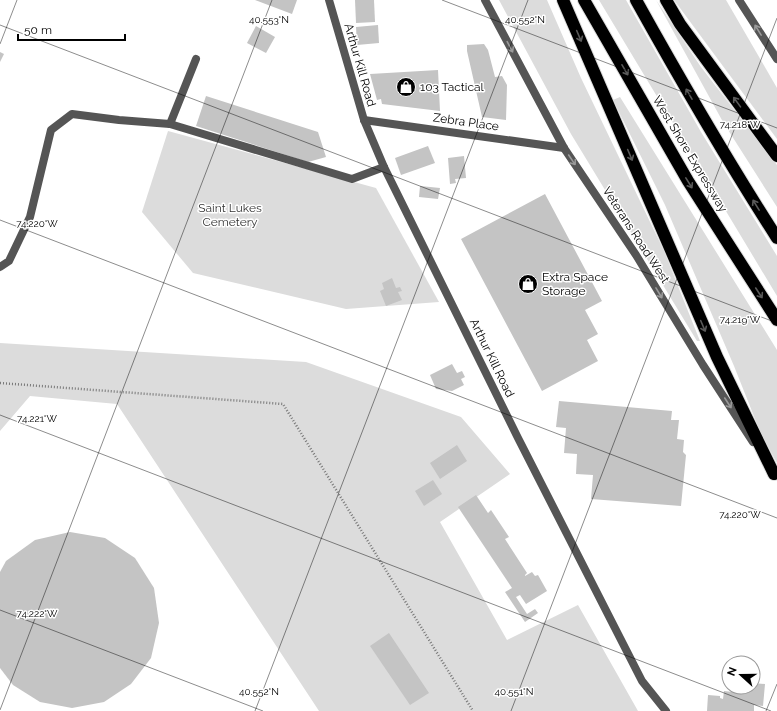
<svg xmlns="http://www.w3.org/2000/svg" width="777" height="711" font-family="Raleway,sans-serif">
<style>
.green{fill:#dcdcdc}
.building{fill:#c4c4c4}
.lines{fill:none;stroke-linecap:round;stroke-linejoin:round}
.motorway-casing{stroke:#dbdbdb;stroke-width:14}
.path{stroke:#777;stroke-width:2.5;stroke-dasharray:1 2;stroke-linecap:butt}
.service{stroke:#555;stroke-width:8}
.minor{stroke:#555;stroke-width:8}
.tertiary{stroke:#555;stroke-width:8}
.motorway{stroke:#000;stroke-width:12}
.oneway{stroke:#999}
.oneway2{stroke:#595959}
.ticks{fill:none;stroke:#000;stroke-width:1;stroke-opacity:0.45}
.labels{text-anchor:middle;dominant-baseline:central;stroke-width:3;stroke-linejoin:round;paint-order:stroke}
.street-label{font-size:12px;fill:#000;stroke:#fff}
.poi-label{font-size:12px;fill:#000;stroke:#fff;text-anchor:start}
.park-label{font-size:12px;fill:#333;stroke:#fff}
.ticks-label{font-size:10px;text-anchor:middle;fill:#000;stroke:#fff;stroke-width:3;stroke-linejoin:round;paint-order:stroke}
</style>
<rect width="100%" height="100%" fill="#fff"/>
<g class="green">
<path d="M499,0H547L581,78L664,251L700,341H697L571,134Z"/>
<path d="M599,0H626L701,132L777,256V296Z"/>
<path d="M656,0L701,67L777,165V207L723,122Z"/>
<path d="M674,0H726L777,88V139Z"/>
<path d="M620,97L777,350V463L761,434L734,366L665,205L613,100Z"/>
<path d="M168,131L376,188L439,302L346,309L193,273L142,212Z"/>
<path d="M0,343L306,362L461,417L510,474L440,522L507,640L578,605L638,711H319L117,404L30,396L0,431Z"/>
</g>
<g class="building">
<path d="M255,0H297L292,14Z"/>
<path d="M355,0H374L375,22L356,23Z"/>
<path d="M378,25L379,43L357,45L356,27Z"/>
<path d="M256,26L275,37L266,53L247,43Z"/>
<path d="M484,44L488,50L495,77L502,76L507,85L506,120L482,117L467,51V45Z"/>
<path d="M0,52L4,54L0,62Z"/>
<path d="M438,70L440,111L382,104L381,99L377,100L370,74Z"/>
<path d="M206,96L318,132L326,157L308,162L196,126Z"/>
<path d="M428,146L435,163L401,175L395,158Z"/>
<path d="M464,156L466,178L455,179L456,183L450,184L448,158Z"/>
<path d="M420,186L440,188L438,199L419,197Z"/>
<path d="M545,194L602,301L585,310L598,334L587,340L598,361L542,391L461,239Z"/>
<path d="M392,278L396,288L400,287L402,291L398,292L402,300L386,306L380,291L384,289L382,283Z"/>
<path d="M452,364L457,373L462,371L465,377L461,379L464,385L452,391L436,389L430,375Z"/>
<path d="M559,401L672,411L671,420H679L677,439L684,440L683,452L686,455L681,506L591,499L593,475L576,474L577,454L564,453L566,428L556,427Z"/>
<path d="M457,445L467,461L440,479L430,463Z"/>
<path d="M433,480L442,494L424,506L415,491Z"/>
<path d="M476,495L488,513L491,510L509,537L505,539L527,573L525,575V576L532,572L535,576L538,575L547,591L526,604L520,595L516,597L527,614L535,609L538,613L525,622L505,592L512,588L458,507Z"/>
<path d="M70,532L105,538L135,558L154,588L159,623L151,658L131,684L104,702L72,708L40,702L13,685L0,668V572L6,561L35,540Z"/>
<path d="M389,633L429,693L410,705L370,646Z"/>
<path d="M753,683L765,684L763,706L754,705V711H707L708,695L720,696V698L723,699L724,691L733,692V687H753Z"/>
</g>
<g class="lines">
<defs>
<g id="motorway">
<path d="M563,0L717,357L774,474"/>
<path d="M584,0L688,181L777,320"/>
<path d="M636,0C681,81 727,160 777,238"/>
<path d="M666,0L680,24L777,156"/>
</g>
</defs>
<use href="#motorway" class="motorway-casing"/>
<path class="path" d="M0,383L283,404L473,711"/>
<g class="service">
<path d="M196,59L170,124L352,179L384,167"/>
<path d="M0,267L9,261L30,217L51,130L72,114L119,120L170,124"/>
</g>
<path class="minor" d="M364,120L564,148"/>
<g class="tertiary">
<path d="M329,0L364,120L384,167L518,438L642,681L666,711"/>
<path d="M485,0L564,148L636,255L703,365L753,442"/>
<path d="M739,0L777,59"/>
</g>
<use href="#motorway" class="motorway"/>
</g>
<defs><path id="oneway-shaft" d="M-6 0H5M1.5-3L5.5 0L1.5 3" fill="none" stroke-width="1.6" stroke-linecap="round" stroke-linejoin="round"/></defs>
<g class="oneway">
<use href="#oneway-shaft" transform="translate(758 30) rotate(-122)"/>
<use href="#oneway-shaft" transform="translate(510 47) rotate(62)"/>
<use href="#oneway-shaft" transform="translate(572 160) rotate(56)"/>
<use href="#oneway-shaft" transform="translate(659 293) rotate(59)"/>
<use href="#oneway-shaft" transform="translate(728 403) rotate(57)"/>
</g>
<g class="oneway2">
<use href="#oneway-shaft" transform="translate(579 36) rotate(67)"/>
<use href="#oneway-shaft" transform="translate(625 70) rotate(60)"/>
<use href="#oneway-shaft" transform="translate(689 94) rotate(-120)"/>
<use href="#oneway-shaft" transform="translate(737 102) rotate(-126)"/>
<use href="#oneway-shaft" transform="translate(630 155) rotate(67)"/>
<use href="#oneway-shaft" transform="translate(689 183) rotate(58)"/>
<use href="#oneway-shaft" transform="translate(756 205) rotate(-122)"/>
<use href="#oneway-shaft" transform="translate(759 293) rotate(57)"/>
<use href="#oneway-shaft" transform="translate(703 326) rotate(67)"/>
</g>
<path class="ticks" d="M442,0L777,128M0,25L777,323M0,44L17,0M0,220L777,518M0,415L771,711M0,610L263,711M0,710L272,0M255,711L528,0M511,711L777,18M766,711L777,684"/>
<defs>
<symbol id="shop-disc" viewBox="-11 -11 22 22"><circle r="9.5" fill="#000" stroke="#fff"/><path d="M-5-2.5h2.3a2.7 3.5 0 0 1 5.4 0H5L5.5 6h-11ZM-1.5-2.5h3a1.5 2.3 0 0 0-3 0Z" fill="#fff"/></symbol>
</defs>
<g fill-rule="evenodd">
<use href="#shop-disc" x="395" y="76" width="22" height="22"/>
<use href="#shop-disc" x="517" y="273" width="22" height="22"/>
</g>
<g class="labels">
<g class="street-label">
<text transform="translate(360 65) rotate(74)">Arthur Kill Road</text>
<text transform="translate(466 122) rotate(8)">Zebra Place</text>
<text transform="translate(690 154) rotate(59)">West Shore Expressway</text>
<text transform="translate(636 235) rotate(57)">Veterans Road West</text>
<text transform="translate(492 358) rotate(64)">Arthur Kill Road</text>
</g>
<g class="poi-label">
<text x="420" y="87">103 Tactical</text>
<text x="542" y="277">Extra Space<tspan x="542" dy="14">Storage</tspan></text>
</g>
<g class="park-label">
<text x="230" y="208">Saint Lukes<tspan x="230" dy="14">Cemetery</tspan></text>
</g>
</g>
<g class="ticks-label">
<text x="525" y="23">40.552°N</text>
<text x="269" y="23">40.553°N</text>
<text x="740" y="128">74.218°W</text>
<text x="37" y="227">74.220°W</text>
<text x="740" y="323">74.219°W</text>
<text x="37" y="422">74.221°W</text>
<text x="740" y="518">74.220°W</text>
<text x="37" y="617">74.222°W</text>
<text x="259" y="695">40.552°N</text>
<text x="514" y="695">40.551°N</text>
</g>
<g transform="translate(741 675) rotate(291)"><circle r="19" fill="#ffffff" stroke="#999999"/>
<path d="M0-3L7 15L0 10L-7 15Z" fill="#000000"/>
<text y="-6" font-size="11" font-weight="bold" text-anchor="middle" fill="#000000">N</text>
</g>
<path d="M18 34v6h107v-6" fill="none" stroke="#000000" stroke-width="2"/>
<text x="24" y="34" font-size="12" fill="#000000" stroke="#ffffff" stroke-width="3" paint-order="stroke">50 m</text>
</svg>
